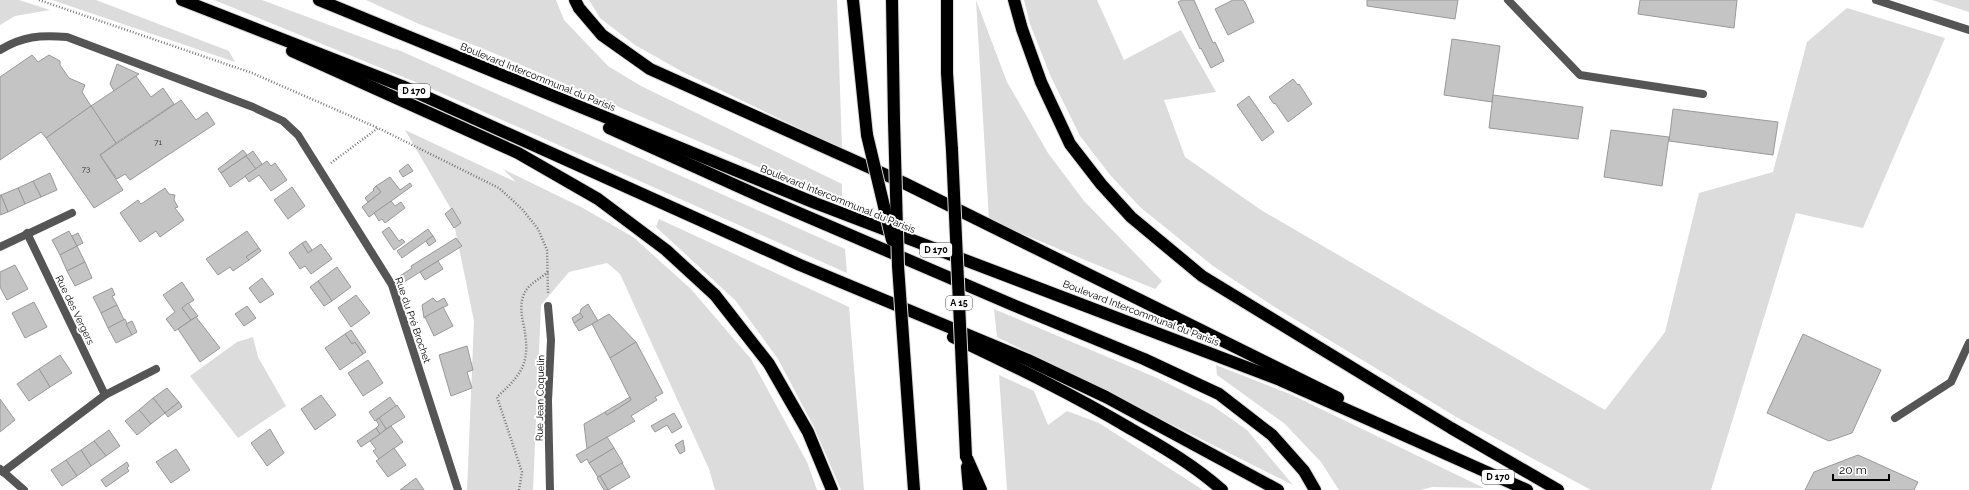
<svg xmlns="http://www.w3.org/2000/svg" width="1969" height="490" font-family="Raleway,sans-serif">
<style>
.green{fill:#dcdcdc}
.building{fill:#c4c4c4;stroke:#999}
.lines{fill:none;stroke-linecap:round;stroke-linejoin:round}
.highway-casing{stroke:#dbdbdb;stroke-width:14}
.path{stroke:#777;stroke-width:2.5;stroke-dasharray:1 2;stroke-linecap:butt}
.lane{stroke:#555;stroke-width:8}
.street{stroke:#555;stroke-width:8}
.highway{stroke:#000;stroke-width:12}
.highway-bridge-casing{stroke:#dbdbdb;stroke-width:14;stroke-linecap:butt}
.highway-bridge{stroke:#000;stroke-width:12}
.labels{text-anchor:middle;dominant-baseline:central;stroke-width:4;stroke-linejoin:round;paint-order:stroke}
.number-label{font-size:8px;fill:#313131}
.shield{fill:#fff;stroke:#4c4c4c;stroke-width:1}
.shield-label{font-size:9px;font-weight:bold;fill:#000}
.street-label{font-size:10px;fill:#000;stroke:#fff}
</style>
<rect width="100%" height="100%" fill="#fff"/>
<g class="green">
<path d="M0,0H19L50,10L15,16L0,25Z"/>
<path d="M52,0H96L229,51L235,62Z"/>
<path d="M214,0H262L396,50L394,48L845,249L847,273L430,88Z"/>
<path d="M366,0H556L564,20L608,66L641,86L842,184V203L484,49L419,24Z"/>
<path d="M589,0H837L842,149L681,71L635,45L600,18Z"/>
<path d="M976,0L1007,82L1048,153L1084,201L1162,281L1155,289L989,220Z"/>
<path d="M1024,0H1097L1124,60L1181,30L1216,92L1164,100L1185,157L1261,210L1605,410L1665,332L1699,193L1773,172L1807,42L1847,8L1945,38L1863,228L1796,213L1711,490H1591L1458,418L1273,306L1213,266L1140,207L1111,176L1080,136L1051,77L1030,24Z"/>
<path d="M1932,0H1969V12Z"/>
<path d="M405,130L516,182L503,169L583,208L633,237L691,289L751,359L807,462L817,490H715L709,469L620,274L607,263L569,272L541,305L533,490H467L474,321L451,209Z"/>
<path d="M659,219L849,307L864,490H841L814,427L778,359L735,300L656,227Z"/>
<path d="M994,309L1157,378L1213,406L1247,430L1293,485L997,337Z"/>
<path d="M253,337L258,357L286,406L238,438L190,376L237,342Z"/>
<path d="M1216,365L1292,395L1484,488L1432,487L1421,490H1339L1321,462L1285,424L1217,375Z"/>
<path d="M999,375L1034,391L1048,425L1067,411L1099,423L1203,490H1007Z"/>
</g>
<g class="building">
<path d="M1182,0H1194L1213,43L1215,42L1224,61L1211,68L1201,48L1200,49L1178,2Z"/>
<path d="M1233,0H1243L1245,2L1254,22L1228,35L1215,9Z"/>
<path d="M1367,0H1458L1455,19L1367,6Z"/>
<path d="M1640,0H1737L1734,28L1638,14Z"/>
<path d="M1452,39L1500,46L1492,102L1444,95Z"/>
<path d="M32,55L38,62L49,55L60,61V65L69,78L85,85L82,92L91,106L46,138L41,132L0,160V77Z"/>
<path d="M117,64L139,74L114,91L110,84Z"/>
<path d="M136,76L151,97L163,88L174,104L116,143L91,106Z"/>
<path d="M1293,79L1298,85L1299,84L1312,104L1288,122L1275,103L1274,104L1269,97Z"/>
<path d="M1493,95L1583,107L1578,139L1489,128Z"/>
<path d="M1249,96L1274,132L1262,141L1237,105Z"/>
<path d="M181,100L196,120L207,112L215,124L130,180L125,174L117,179L100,155Z"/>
<path d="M91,106L116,143L100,155L123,190L94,208L46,138Z"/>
<path d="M1673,109L1778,122L1773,155L1669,141Z"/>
<path d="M1611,130L1669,137L1662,186L1604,177Z"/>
<path d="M243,150L247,155L221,173L218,169Z"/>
<path d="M253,151L262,164L256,169L246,156Z"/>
<path d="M246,156L256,169L230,187L221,173Z"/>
<path d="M267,161L271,166L275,163L287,180L271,191L259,175L249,182L245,176Z"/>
<path d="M408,164L413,171L403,177L399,171Z"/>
<path d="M50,173L57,190L41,197L33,181Z"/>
<path d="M390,177L400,190L410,183L412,186L369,217L362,207L381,192L376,186Z"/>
<path d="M33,181L41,197L25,204L18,188Z"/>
<path d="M376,186L381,192L368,202L365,198L374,190L373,189Z"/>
<path d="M292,187L305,206L288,219L274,200Z"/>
<path d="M18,188L25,204L8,212L1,195Z"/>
<path d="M165,188L169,194L175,195L174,200L178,207L175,208L184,220L160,237L156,231L140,242L120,213L138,200L141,204Z"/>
<path d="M0,195H1L8,212L0,215Z"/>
<path d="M391,201L395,206L401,202L405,208L385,223L382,219L379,221L374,213Z"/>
<path d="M452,208L461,223L454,228L445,214Z"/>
<path d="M389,227L399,241L402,239L405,242L394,250L382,232Z"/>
<path d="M428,229L433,236L402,258L397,251Z"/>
<path d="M69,231L77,246L60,255L52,240Z"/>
<path d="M247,231L259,248L246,257L249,260L233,271L230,267L218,275L206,259Z"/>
<path d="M78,233L83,243L77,246L72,236Z"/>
<path d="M433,236L436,241L429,246L426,241Z"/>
<path d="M456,238L462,246L404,282L400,276L412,268L411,266Z"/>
<path d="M306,241L312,250L308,253L302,243Z"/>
<path d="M302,243L308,253L321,244L332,259L311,274L305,266L300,269L289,253Z"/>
<path d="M77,246L85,262L67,271L60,255Z"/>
<path d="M259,248L261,251L249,260L246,257Z"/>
<path d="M438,261L443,269L425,280L420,272Z"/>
<path d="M85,262L92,278L75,286L67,271Z"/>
<path d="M15,265L28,289L7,300L0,287V272Z"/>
<path d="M337,267L351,287L332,301L318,281Z"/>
<path d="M262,278L274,294L260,303L249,288Z"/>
<path d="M318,281L332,301L324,306L310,287Z"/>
<path d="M182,282L194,300L182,308L191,320L175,331L166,319L175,312L163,295Z"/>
<path d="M112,288L115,295L112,296L117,305L101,313L93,297Z"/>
<path d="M356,295L370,313L351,327L338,308Z"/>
<path d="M433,298L437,302L444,298L448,305L424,318L422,305Z"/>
<path d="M34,302L47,327L25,338L12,313Z"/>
<path d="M188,303L198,316L191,320L182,308Z"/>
<path d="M588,304L598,321L579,331L574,323L583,317L580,313L581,309Z"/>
<path d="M117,305L124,320L108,328L101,313Z"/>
<path d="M247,306L256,318L244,326L235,314Z"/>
<path d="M443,307L453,326L434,336L425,317Z"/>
<path d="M580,313L583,317L574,323L572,318Z"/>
<path d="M609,314L636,342L610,358L592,324Z"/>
<path d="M196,317L220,348L200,362L178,329Z"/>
<path d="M125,319L132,335L116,343L108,328Z"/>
<path d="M132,321L137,332L132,335L126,324Z"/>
<path d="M351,330L366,352L363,354L355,342L352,344L345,334Z"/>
<path d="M345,334L352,344L355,342L363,354L340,370L325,348Z"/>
<path d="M1803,334L1881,370L1852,433L1829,441L1767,413Z"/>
<path d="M636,342L663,393L655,397L657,400L631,416L635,421L587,449L584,424L605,412L607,415L631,400L610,358Z"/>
<path d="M467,346L473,370L467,372L472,388L451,396L439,355Z"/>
<path d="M60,355L72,373L50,387L39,369Z"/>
<path d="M368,360L383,383L363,396L348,373Z"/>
<path d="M39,369L50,387L29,401L17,384Z"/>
<path d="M167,388L179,402L165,413L153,398Z"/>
<path d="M321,395L336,415L315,430L301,409Z"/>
<path d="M390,397L396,406L375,421L369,412Z"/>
<path d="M630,397L631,400L607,415L605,412Z"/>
<path d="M153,398L165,413L151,424L139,410Z"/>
<path d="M0,399L15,420L0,432Z"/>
<path d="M179,402L182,407L168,417L165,413Z"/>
<path d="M397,405L405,417L386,429L379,418Z"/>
<path d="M139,410L151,424L137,435L125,421Z"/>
<path d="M674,413L682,427L672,433L667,425L655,432L651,426Z"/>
<path d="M379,418L386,429L380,434L376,428L379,425L376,420Z"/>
<path d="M391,426L403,442L379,459L373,451L376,449L370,441Z"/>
<path d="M376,428L380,434L361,447L357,441Z"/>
<path d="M270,429L284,453L267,466L251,443Z"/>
<path d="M109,430L120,446L106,456L94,441Z"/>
<path d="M607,437L614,448L589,463L587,459L581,463L576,455Z"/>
<path d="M683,440L685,451L680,454L675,445Z"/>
<path d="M94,441L106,456L91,466L81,450Z"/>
<path d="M394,448L406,465L388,477L376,461Z"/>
<path d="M614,448L623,463L598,477L589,463Z"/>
<path d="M176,449L190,470L171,483L156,462Z"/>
<path d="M81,450L91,466L77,476L66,460Z"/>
<path d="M1858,455L1918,482L1914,490H1805L1814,472Z"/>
<path d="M66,460L77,476L62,486L51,470Z"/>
<path d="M127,462L129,466L127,468L129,471L106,487L101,480Z"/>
<path d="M622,463L630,477L608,490L600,476Z"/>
<path d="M600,476L608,490H604L597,478Z"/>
<path d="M416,478L424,490H400Z"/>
</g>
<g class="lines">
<defs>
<g id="highway">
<path d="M182,0L402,86L800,265L1028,360L1106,397L1278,490"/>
<path d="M319,0L815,203L1280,380L1527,490"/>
<path d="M575,0L579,8L602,35L650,69L904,183L1338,398"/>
<path d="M853,0L867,135"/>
<path d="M892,0L894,120"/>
<path d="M947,0V73L952,150"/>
<path d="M1014,0L1022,29L1041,82L1070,144L1101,184L1131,217L1202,276L1451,428L1558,490"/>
<path d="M292,51L518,153L598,199L666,250L715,295L769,364L808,432L832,490"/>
<path d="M609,128L764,198L1013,305L1144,359L1219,394L1272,435L1304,471L1315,490"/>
<path d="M953,337C1014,366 1074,395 1131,429C1163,447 1195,466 1222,490"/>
<path d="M911,449L914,490"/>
<path d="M966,456L981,490"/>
<path d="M967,467L969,490"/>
</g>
</defs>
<use href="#highway" class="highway-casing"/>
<g class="path">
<path d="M39,0L252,73L378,128"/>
<path d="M331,163L378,128L499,188L522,209L538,229L547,250L548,293"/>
<path d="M519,490L522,472L497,397C525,372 531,360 523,322C521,312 520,301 525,292C529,284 541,278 548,272"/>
</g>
<path class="lane" d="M1895,418L1951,382L1969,343"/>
<g class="street">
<path d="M1508,0L1580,75L1703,94"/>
<path d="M1876,0L1969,30"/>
<path d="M0,50C23,36 40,35 67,37L253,107L283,121L298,135L392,285L458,490"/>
<path d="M27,233L105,395"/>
<path d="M0,247L72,213"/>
<path d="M548,306L551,340L548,401L550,490"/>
<path d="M0,469L24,490"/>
<path d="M3,472L105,395L156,369"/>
</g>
<use href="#highway" class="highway"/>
<defs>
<g id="highway-bridge">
<path d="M894,120L898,266L911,449"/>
<path d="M867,135L892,240"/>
<path d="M952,150L966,456"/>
</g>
</defs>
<use href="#highway-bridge" class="highway-bridge-casing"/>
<use href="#highway-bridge" class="highway-bridge"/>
</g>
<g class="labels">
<g class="number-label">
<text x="158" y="142">71</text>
<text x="86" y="169">73</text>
</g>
<g class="shield">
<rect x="398" y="84" width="32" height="14" rx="3"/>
<rect x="920" y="243" width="32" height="14" rx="3"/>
<rect x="946" y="296" width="26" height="14" rx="3"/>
<rect x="1482" y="470" width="32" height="14" rx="3"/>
</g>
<g class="shield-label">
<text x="414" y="91">D 170</text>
<text x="936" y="250">D 170</text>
<text x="959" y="303">A 15</text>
<text x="1498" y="477">D 170</text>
</g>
<g class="street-label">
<text transform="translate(538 77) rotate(22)">Boulevard Intercommunal du Parisis</text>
<text transform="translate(838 199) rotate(22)">Boulevard Intercommunal du Parisis</text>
<text transform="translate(75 310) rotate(64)">Rue des Vergers</text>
<text transform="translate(1141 313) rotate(21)">Boulevard Intercommunal du Parisis</text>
<text transform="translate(413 320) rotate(71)">Rue du Pré Brochet</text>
<text transform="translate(540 398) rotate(-89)">Rue Jean Coquelin</text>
</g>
</g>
<path d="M1833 474v6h56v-6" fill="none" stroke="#000000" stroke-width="2"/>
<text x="1839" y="474" font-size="12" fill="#000000" stroke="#ffffff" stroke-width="3" paint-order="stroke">20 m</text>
</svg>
